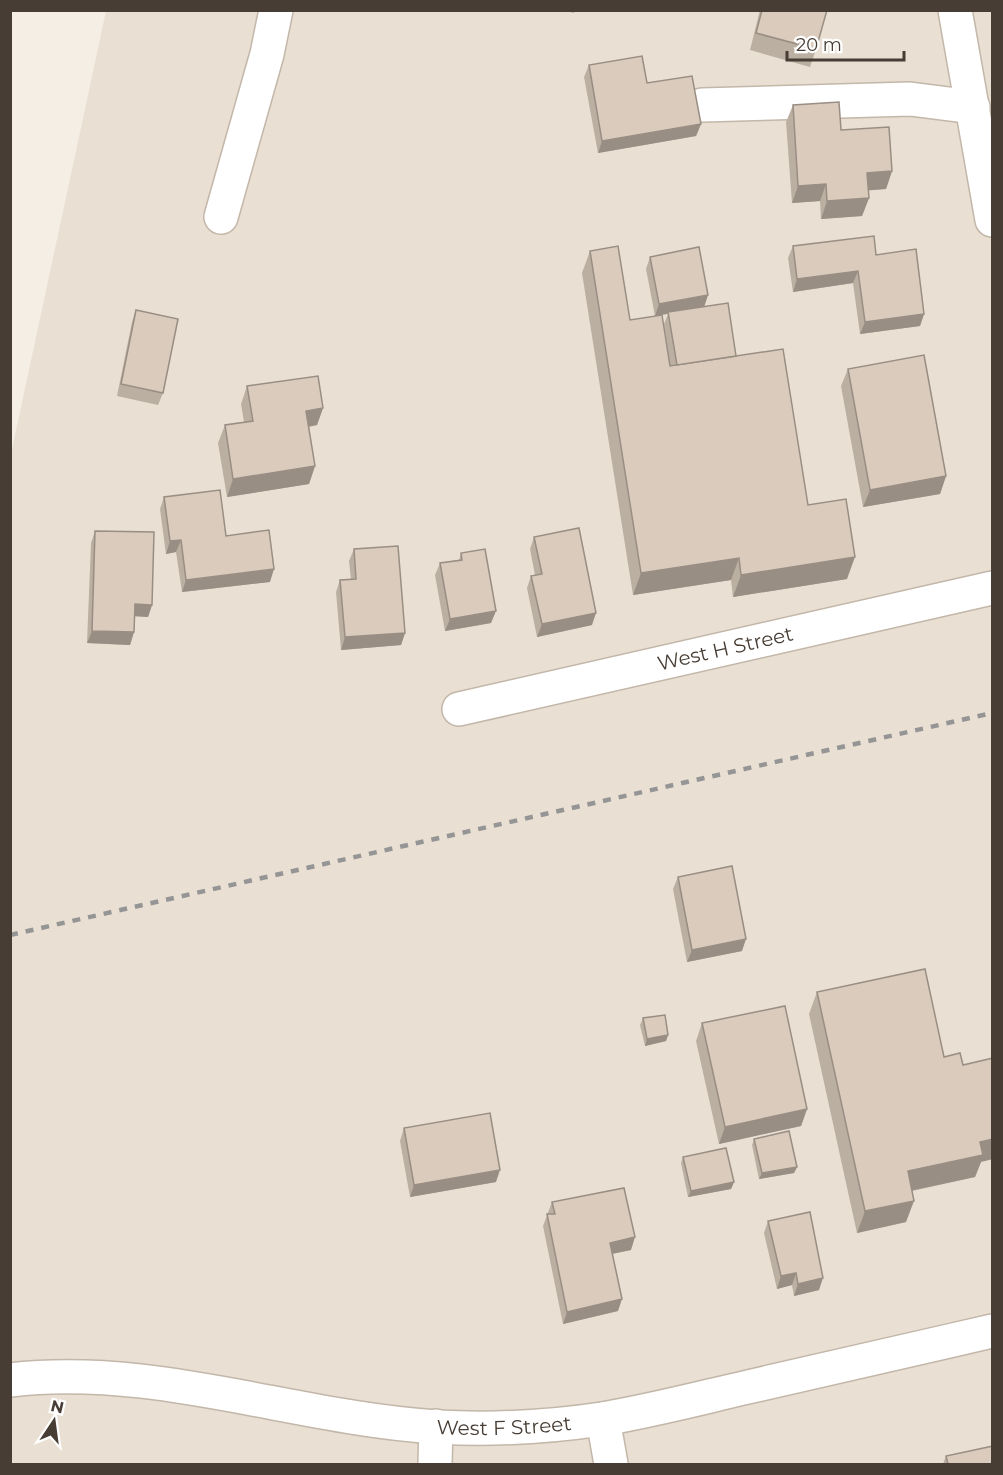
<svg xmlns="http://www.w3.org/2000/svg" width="1003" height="1475" font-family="Montserrat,sans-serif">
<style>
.residential{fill:#e9dfd2}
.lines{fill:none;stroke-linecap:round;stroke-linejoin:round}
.minor-casing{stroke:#c3b7a9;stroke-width:36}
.minor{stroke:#fff;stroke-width:33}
.rail{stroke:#959595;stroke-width:4.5;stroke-dasharray:8 8;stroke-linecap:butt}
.wall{fill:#bbafa2;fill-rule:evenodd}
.shaded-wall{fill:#998e84}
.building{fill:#dacbbc;stroke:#998e84;stroke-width:1.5}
.labels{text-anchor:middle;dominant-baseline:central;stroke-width:4.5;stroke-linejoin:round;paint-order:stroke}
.street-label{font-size:20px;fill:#473d34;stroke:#fff}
</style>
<rect width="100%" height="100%" fill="#f4eee5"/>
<path class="residential" d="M106,11H992V1464H11V454Z"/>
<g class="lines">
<defs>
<g id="minor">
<path d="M955,10L992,220"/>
<path d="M702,105L910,99L973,107"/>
<path d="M221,217L267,54L276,10"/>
<path id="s1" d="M459,709L992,588"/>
<path id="s2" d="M10,1380C156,1363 294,1418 437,1427C492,1430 548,1427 602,1419C651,1411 700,1398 748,1387C830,1368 911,1350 992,1331"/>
<path d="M603,1419L611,1464"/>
<path d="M435,1464L436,1426"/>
</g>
</defs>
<use href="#minor" class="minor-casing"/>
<use href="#minor" class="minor"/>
<path class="rail" d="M10,935L992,713"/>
</g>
<g class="wall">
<path d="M562,10H575L574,13Z"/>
<path d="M760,10H827L816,49L810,67L750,50Z"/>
<path d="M589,65L647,83L701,124L696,136L598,153L584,77Z"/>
<path d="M793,105L841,130L892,171L886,189L868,190L869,198L862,216L821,219L820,201L792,203L786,122Z"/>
<path d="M793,246L876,255L924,314L920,326L860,334L853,283L793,292L788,258Z"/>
<path d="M590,251L630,320L655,316L646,269L650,257L708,295L704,307L736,356L808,505L847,579L733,597L731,580L633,595L582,273ZM668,314L664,324L670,366L662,315Z"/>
<path d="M136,310L163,393L158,405L117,396L132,322Z"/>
<path d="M848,369L946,476L940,494L863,507L841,386Z"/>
<path d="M247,386L323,408L317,425L309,427L315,466L309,484L227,497L218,443L225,425L244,422L241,404Z"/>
<path d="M164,497L226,536L270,582L182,592L176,552L166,554L160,509Z"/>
<path d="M95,531L152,605L148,617L135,616L134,632L130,645L87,643L91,543Z"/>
<path d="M534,537L592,625L537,637L527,588L531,576L535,575L530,549Z"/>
<path d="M354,549L405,633L401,645L341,650L336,592L340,580L351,579L349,561Z"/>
<path d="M461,553L491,623L445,631L435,575L440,563L459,560Z"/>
<path d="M678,877L742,951L687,962L673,889Z"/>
<path d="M817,992L944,1057L981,1162L975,1177L912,1191L906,1222L857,1233L809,1014Z"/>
<path d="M643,1018L668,1035L666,1041L645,1046L640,1025Z"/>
<path d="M702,1023L807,1109L801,1126L719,1144L696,1041Z"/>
<path d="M404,1128L496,1182L410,1197L400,1141Z"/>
<path d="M754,1139L797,1167L794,1173L759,1179L752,1145Z"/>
<path d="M683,1157L734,1182L731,1189L688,1197L681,1163Z"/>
<path d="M552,1202L631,1250L612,1254L618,1311L563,1324L543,1226Z"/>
<path d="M768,1221L819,1290L794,1296L792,1285L777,1289L764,1233Z"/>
<path d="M946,1456L993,1464H943Z"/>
</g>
<g class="shaded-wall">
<path d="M701,124L696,136L598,153L602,141Z"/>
<path d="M892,171L886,189L861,191L867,173Z"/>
<path d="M826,184L820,201L792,203L798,186Z"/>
<path d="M869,198L862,216L821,219L827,201Z"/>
<path d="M858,271L853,283L793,292L797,279Z"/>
<path d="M708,295L704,307L655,316L659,304Z"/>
<path d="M924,314L920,326L860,334L865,322Z"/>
<path d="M323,408L317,425L300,428L306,411Z"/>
<path d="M315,466L309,484L227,497L233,479Z"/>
<path d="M946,476L940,494L863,507L870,490Z"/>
<path d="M181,540L176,552L166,554L170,541Z"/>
<path d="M855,557L847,579L733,597L741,575Z"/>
<path d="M739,558L731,580L633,595L641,573Z"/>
<path d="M274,569L270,582L182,592L186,580Z"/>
<path d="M135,604L152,605L148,617L131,616Z"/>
<path d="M496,611L491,623L445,631L450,619Z"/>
<path d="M596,613L592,625L537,637L542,624Z"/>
<path d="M92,631L134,632L130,645L87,643Z"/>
<path d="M405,633L401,645L341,650L345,637Z"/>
<path d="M746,939L742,951L687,962L692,950Z"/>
<path d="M668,1035L666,1041L645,1046L647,1039Z"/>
<path d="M807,1109L801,1126L719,1144L725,1127Z"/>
<path d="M993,1139V1159L981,1162L975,1177L900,1193L908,1171L980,1142Z"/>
<path d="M797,1167L794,1173L759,1179L762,1173Z"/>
<path d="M500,1170L496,1182L410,1197L414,1185Z"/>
<path d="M734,1182L731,1189L688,1197L691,1191Z"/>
<path d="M914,1201L906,1222L857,1233L865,1211Z"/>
<path d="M635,1237L631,1250L606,1255L610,1243Z"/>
<path d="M796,1273L792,1285L777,1289L781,1276Z"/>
<path d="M823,1278L819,1290L794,1296L798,1284Z"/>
<path d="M622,1299L618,1311L563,1324L567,1312Z"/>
</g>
<g class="building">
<path d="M762,10H827L816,49L756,33Z"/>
<path d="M642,56L647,83L692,76L701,124L602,141L589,65Z"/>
<path d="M839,102L841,130L889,127L892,171L867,173L869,198L827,201L826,184L798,186L793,105Z"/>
<path d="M874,236L876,255L916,249L924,314L865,322L858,271L797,279L793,246Z"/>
<path d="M618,246L630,320L662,315L670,366L783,349L808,505L846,499L855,557L741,575L739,558L641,573L590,251Z"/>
<path d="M699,247L708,295L659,304L650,257Z"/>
<path d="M728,303L736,356L677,365L668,312Z"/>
<path d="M136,310L178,319L163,393L121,384Z"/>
<path d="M924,355L946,476L870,490L848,369Z"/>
<path d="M318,376L323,408L306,411L315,466L233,479L225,425L253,421L247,386Z"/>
<path d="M220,490L226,536L269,530L274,569L186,580L181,540L170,541L164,497Z"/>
<path d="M579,528L596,613L542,624L531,576L542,574L534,537Z"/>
<path d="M95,531L154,532L152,605L135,604L134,632L92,631Z"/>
<path d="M398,546L405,633L345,637L340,580L356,579L354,549Z"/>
<path d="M485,549L496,611L450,619L440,563L462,560L461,553Z"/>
<path d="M732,866L746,939L692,950L678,877Z"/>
<path d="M925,969L944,1057L960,1053L963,1065L993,1058V1139L980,1142L983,1155L908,1171L914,1201L865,1211L817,992Z"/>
<path d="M785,1006L807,1109L725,1127L702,1023Z"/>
<path d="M665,1015L668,1035L647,1039L643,1018Z"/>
<path d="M490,1113L500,1170L414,1185L404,1128Z"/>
<path d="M789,1131L797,1167L762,1173L754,1139Z"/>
<path d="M726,1148L734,1182L691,1191L683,1157Z"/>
<path d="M624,1188L635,1237L610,1243L622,1299L567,1312L547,1214H555L552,1202Z"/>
<path d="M810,1212L823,1278L798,1284L796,1273L781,1276L768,1221Z"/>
<path d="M993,1446V1464H948L946,1456Z"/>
</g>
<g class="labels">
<g class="street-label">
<text stroke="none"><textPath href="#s1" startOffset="273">West H Street</textPath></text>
<text stroke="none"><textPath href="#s2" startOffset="498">West F Street</textPath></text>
</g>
</g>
<rect width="1003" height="1475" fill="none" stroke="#473d34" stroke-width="24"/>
<g transform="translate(54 1421) rotate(13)" stroke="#ffffff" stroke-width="4.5" paint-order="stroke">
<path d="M0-4.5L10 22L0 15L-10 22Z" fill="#473d34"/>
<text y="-9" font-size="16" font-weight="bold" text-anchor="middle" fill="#473d34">N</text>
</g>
<path d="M787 51v9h117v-9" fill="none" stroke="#473d34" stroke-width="3"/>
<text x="796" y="51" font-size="18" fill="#473d34" stroke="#ffffff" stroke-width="4.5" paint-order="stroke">20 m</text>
</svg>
